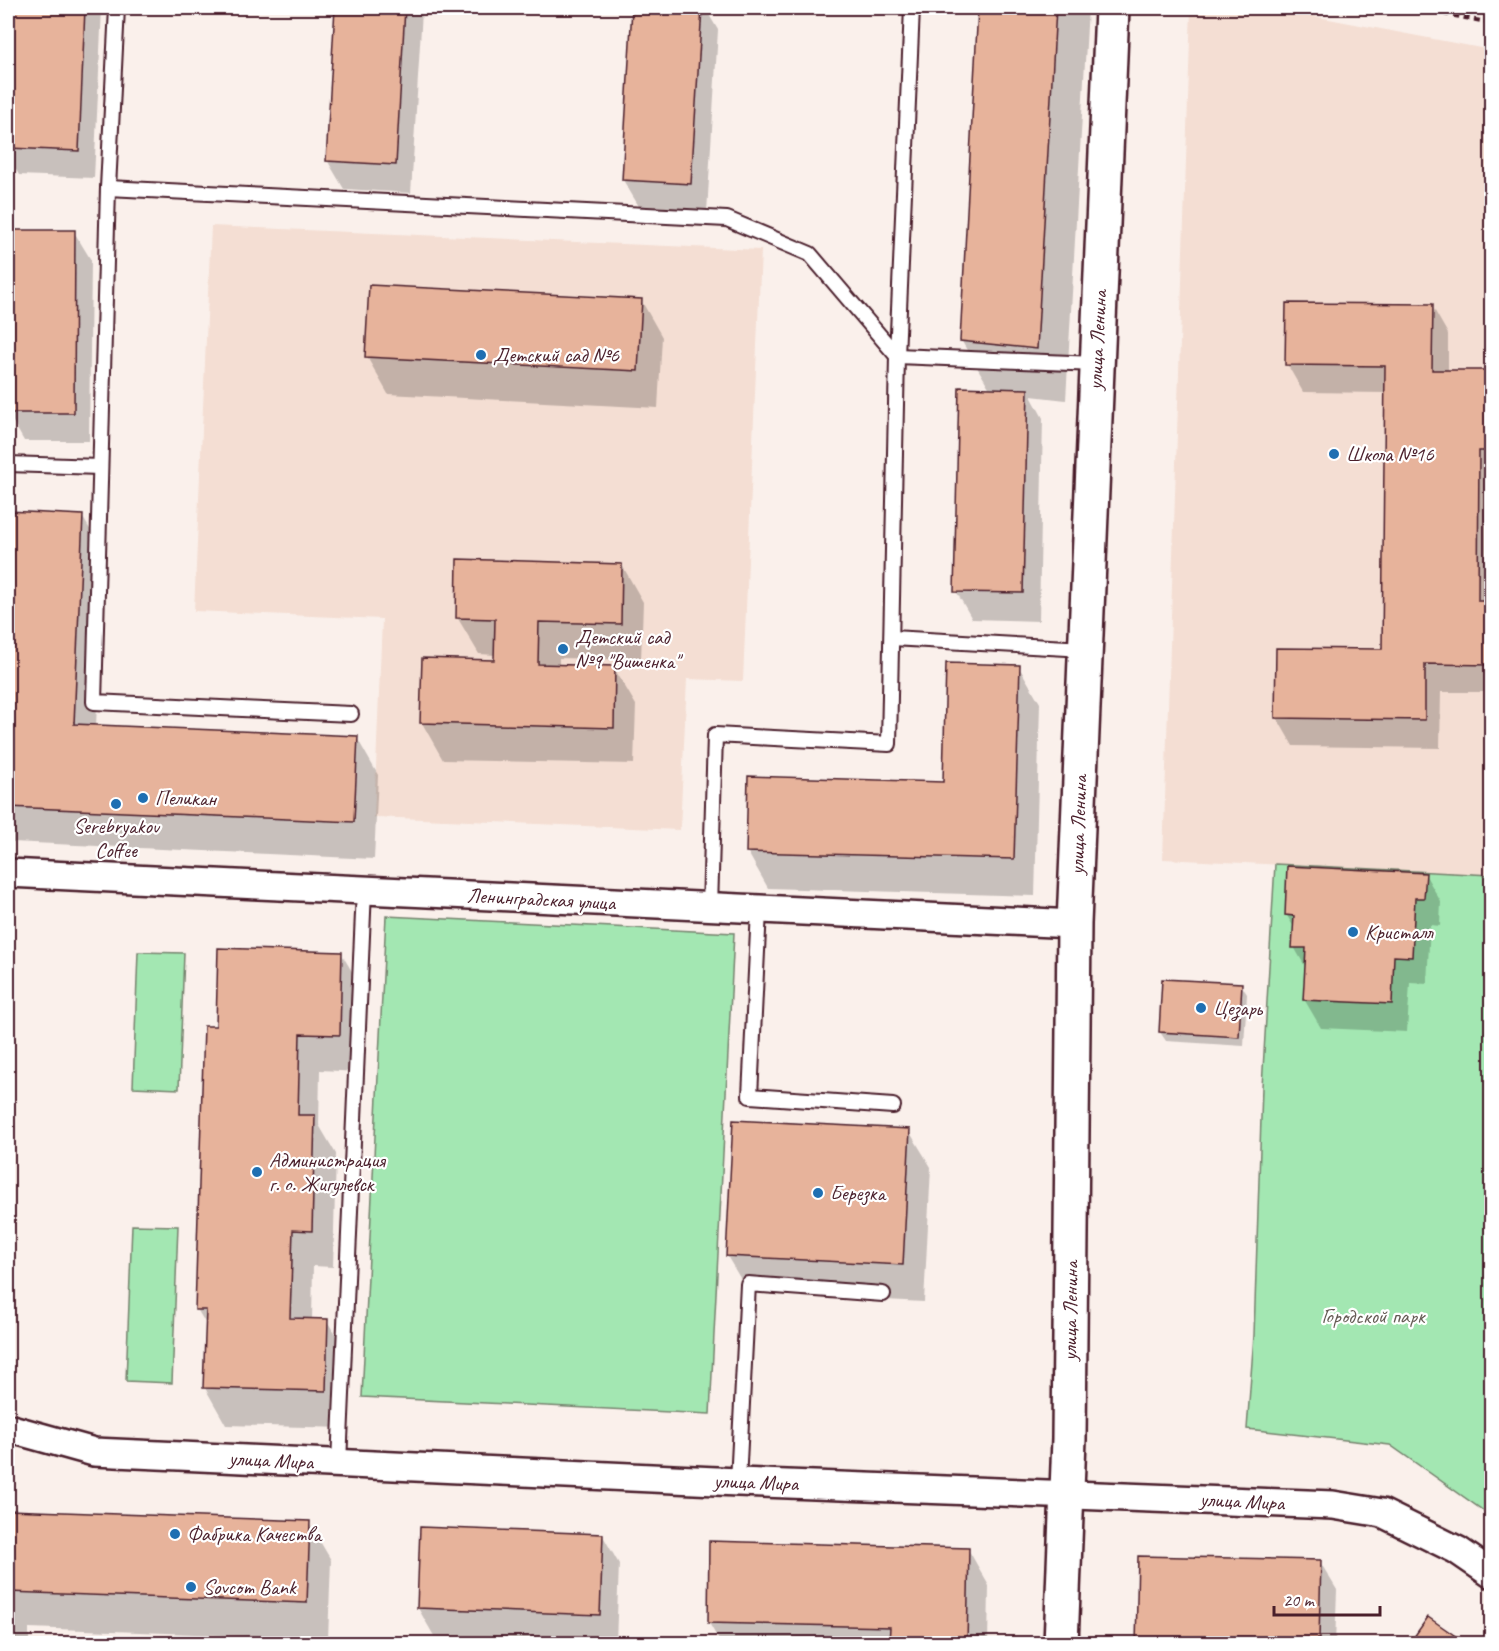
<svg xmlns="http://www.w3.org/2000/svg" width="1499" height="1651" font-family="Caveat,sans-serif">
<style>
.built{fill:#f4ded3}
.green{fill:#a3e7b2;stroke:#76836e;stroke-width:1.5}
.shadow{fill:#0003}
.building{fill:#e7b39b;stroke:#4a1f2b;stroke-width:1.5}
.lines{fill:none;stroke-linecap:round;stroke-linejoin:round}
.lane-casing{stroke:#4a1f2b;stroke-width:18}
.street-casing{stroke:#4a1f2b;stroke-width:32}
.secondary-casing{stroke:#4a1f2b;stroke-width:38}
.path{stroke:#4a1f2b;stroke-width:4;stroke-dasharray:6 4.5;stroke-linecap:butt}
.lane{stroke:#fff;stroke-width:14}
.street{stroke:#fff;stroke-width:27}
.secondary{stroke:#fff;stroke-width:33}
.poi-dot{fill:#1f6fb2;stroke:#fff;stroke-width:2}
.labels{text-anchor:middle;dominant-baseline:central;stroke-width:4.5;stroke-linejoin:round;paint-order:stroke}
.street-label{font-size:21px;fill:#4a1f2b;stroke:#fff}
.poi-label{font-size:21px;fill:#4a1f2b;stroke:#fff;text-anchor:start}
.park-label{font-size:21px;fill:#655b54;stroke:#fff}
</style>
<rect width="100%" height="100%" fill="#faf0eb"/>
<filter id="ink" filterUnits="userSpaceOnUse"><feTurbulence type="fractalNoise" baseFrequency=".0167" numOctaves="2"/><feDisplacementMap in="SourceGraphic" scale="12" xChannelSelector="R" yChannelSelector="G"/><feConvolveMatrix kernelMatrix="1 2 1 2 8 2 1 2 1" color-interpolation-filters="sRGB"/></filter>
<g filter="url(#ink)">
<g class="built">
<path d="M1191,8H1271L1491,50V875L1163,859Z"/>
<path d="M211,226L761,250L743,681L687,679L680,830L374,817L382,619L194,611Z"/>
</g>
<g class="green">
<path d="M1275,864L1491,875V1516L1390,1445L1247,1429L1254,1335L1262,1087Z"/>
<path d="M386,916L734,933L710,1414L362,1397Z"/>
<path d="M138,952L184,953L179,1089L133,1087Z"/>
<path d="M132,1225L178,1226L172,1383L126,1381Z"/>
</g>
<g class="shadow">
<path d="M8,8H102L94,178L19,175L8,156Z"/>
<path d="M337,8H420L422,11L411,193L344,189L327,160Z"/>
<path d="M634,8H705L718,30L707,212L640,208L623,180Z"/>
<path d="M980,8H1088L1066,400L1031,396L1043,418L1039,621L972,619L956,591L990,389L961,340Z"/>
<path d="M9,231L74,232L91,260L89,441H24L8,413Z"/>
<path d="M370,287L641,300L662,337L658,408L388,394L367,357Z"/>
<path d="M1432,306L1448,334V371L1492,372V692H1441L1440,748L1293,746L1277,718L1383,650L1386,393L1303,392L1287,364Z"/>
<path d="M8,513L82,516L104,553L96,726L357,738L378,775L374,859L12,842L8,834Z"/>
<path d="M622,565L643,602L641,660L559,658V666L614,668L636,705L634,764L443,760L422,723L496,662V655L479,654L457,617Z"/>
<path d="M1019,667L1040,703L1035,896L768,888L747,851L945,783Z"/>
<path d="M1425,874L1441,902L1440,926L1430,925L1427,984L1410,983L1407,1032L1321,1028L1304,999L1306,968L1294,947L1295,929L1286,914Z"/>
<path d="M341,953L363,990L360,1072L320,1070L319,1125L336,1154L333,1267L313,1266L312,1320L327,1321L349,1357L346,1428L226,1425L205,1388L207,1326L197,1309L217,1027Z"/>
<path d="M1241,985L1247,994L1244,1046L1166,1041L1160,1032Z"/>
<path d="M909,1131L931,1167L924,1302L749,1293L727,1256Z"/>
<path d="M8,1512L309,1523L331,1560L328,1639L29,1628V1644H8Z"/>
<path d="M603,1536L619,1564L616,1642L434,1636L418,1608Z"/>
<path d="M968,1549L989,1586L988,1644H721L709,1623Z"/>
<path d="M1320,1562L1337,1590L1335,1644H1137Z"/>
</g>
<g class="building">
<path d="M8,8H85L79,151L8,148Z"/>
<path d="M335,8H405L396,165L326,161Z"/>
<path d="M632,8H702L691,184L622,180Z"/>
<path d="M978,8H1056L1037,349L960,341Z"/>
<path d="M8,230H75L74,413H8Z"/>
<path d="M369,285L642,299L638,371L365,357Z"/>
<path d="M1286,303L1433,304L1432,370H1492V451H1479L1478,601H1492V665L1425,664V720L1275,718L1276,648L1382,649L1385,366L1285,365Z"/>
<path d="M959,387L1028,389L1023,593L954,592Z"/>
<path d="M8,511L83,515L74,724L358,736L354,822L8,807Z"/>
<path d="M457,559L622,564L621,624L539,622L538,664L615,666L614,728L420,723L422,658L494,660L495,619L456,618Z"/>
<path d="M946,663L1020,665L1014,859L746,852L748,776L943,782Z"/>
<path d="M1287,866L1426,873L1424,898H1415L1412,957L1394,956L1392,1004L1303,1000L1306,948H1292L1294,916L1285,915Z"/>
<path d="M218,948L342,952L340,1035L300,1034L298,1115H315L312,1231L293,1230L290,1318L328,1319L326,1391L203,1388L206,1310H195L204,1026H216Z"/>
<path d="M1162,979L1242,983L1239,1037L1159,1032Z"/>
<path d="M733,1120L910,1129L903,1265L726,1256Z"/>
<path d="M8,1510L310,1521L307,1603L9,1592L8,1630Z"/>
<path d="M420,1527L603,1534L600,1615L417,1608Z"/>
<path d="M709,1541L969,1548L967,1644H889L890,1627L708,1623Z"/>
<path d="M1138,1556L1321,1560L1319,1639L1209,1636V1644H1136Z"/>
<path d="M1428,1617L1467,1644H1409Z"/>
</g>
<g class="lines">
<defs>
<g id="lane">
<path d="M117,8L108,188L94,702L351,714"/>
<path d="M108,188L727,219L810,254L897,356L1096,364"/>
<path d="M8,464L100,467"/>
<path d="M892,638L1085,649"/>
<path d="M710,908L715,735L889,744L897,356L912,8"/>
<path d="M759,910L750,1096L893,1106"/>
<path d="M339,1463L364,890"/>
<path d="M738,1482L748,1284L883,1294"/>
</g>
<g id="street">
<path d="M8,873L1074,924"/>
<path d="M8,1428L94,1452L738,1482L1333,1505L1382,1513L1457,1550L1492,1574"/>
</g>
<path id="secondary" d="M1061,1644L1069,1439L1074,924L1112,8"/>
</defs>
<use href="#lane" class="lane-casing"/>
<use href="#street" class="street-casing"/>
<use href="#secondary" class="secondary-casing"/>
<path class="path" d="M1412,8L1492,23"/>
<use href="#lane" class="lane"/>
<use href="#street" class="street"/>
<use href="#secondary" class="secondary"/>
</g>
</g>
<g class="poi-dot">
<circle cx="481" cy="355" r="6"/>
<circle cx="1334" cy="454" r="6"/>
<circle cx="563" cy="649" r="6"/>
<circle cx="143" cy="798" r="6"/>
<circle cx="116" cy="804" r="6"/>
<circle cx="1353" cy="932" r="6"/>
<circle cx="1201" cy="1008" r="6"/>
<circle cx="257" cy="1172" r="6"/>
<circle cx="818" cy="1193" r="6"/>
<circle cx="175" cy="1534" r="6"/>
<circle cx="191" cy="1587" r="6"/>
</g>
<g class="labels">
<g class="street-label">
<text transform="translate(1097 340) rotate(-87)">улица Ленина</text>
<text transform="translate(1078 825) rotate(-88)">улица Ленина</text>
<text transform="translate(541 899) rotate(3)">Ленинградская улица</text>
<text transform="translate(1070 1311) rotate(-89)">улица Ленина</text>
<text transform="translate(271 1460) rotate(3)">улица Мира</text>
<text transform="translate(756 1482) rotate(2)">улица Мира</text>
<text transform="translate(1242 1501) rotate(3)">улица Мира</text>
</g>
<g class="poi-label">
<text x="493" y="355">Детский сад №6</text>
<text x="1346" y="454">Школа №16</text>
<text x="575" y="637">Детский сад<tspan x="575" dy="24">№9 "Вишенка"</tspan></text>
<text x="155" y="798">Пеликан</text>
<text x="116" y="826" text-anchor="middle">Serebryakov<tspan x="116" dy="24">Coffee</tspan></text>
<text x="1365" y="932">Кристалл</text>
<text x="1213" y="1008">Цезарь</text>
<text x="269" y="1160">Администрация<tspan x="269" dy="24">г. о. Жигулевск</tspan></text>
<text x="830" y="1193">Березка</text>
<text x="187" y="1534">Фабрика Качества</text>
<text x="203" y="1587">Sovcom Bank</text>
</g>
<g class="park-label">
<text x="1373" y="1316">Городской парк</text>
</g>
</g>
<rect width="1499" height="1651" fill="none" stroke="#fff" stroke-width="30"/>
<rect x="15" y="15" width="1469" height="1621" fill="none" stroke="#4a1f2b" stroke-width="2" filter="url(#ink)"/>
<path d="M1274 1606v9h106v-9" fill="none" stroke="#4a1f2b" stroke-width="3"/>
<text x="1283" y="1606" font-size="18" fill="#4a1f2b" stroke="#ffffff" stroke-width="4.5" paint-order="stroke">20 m</text>
</svg>
